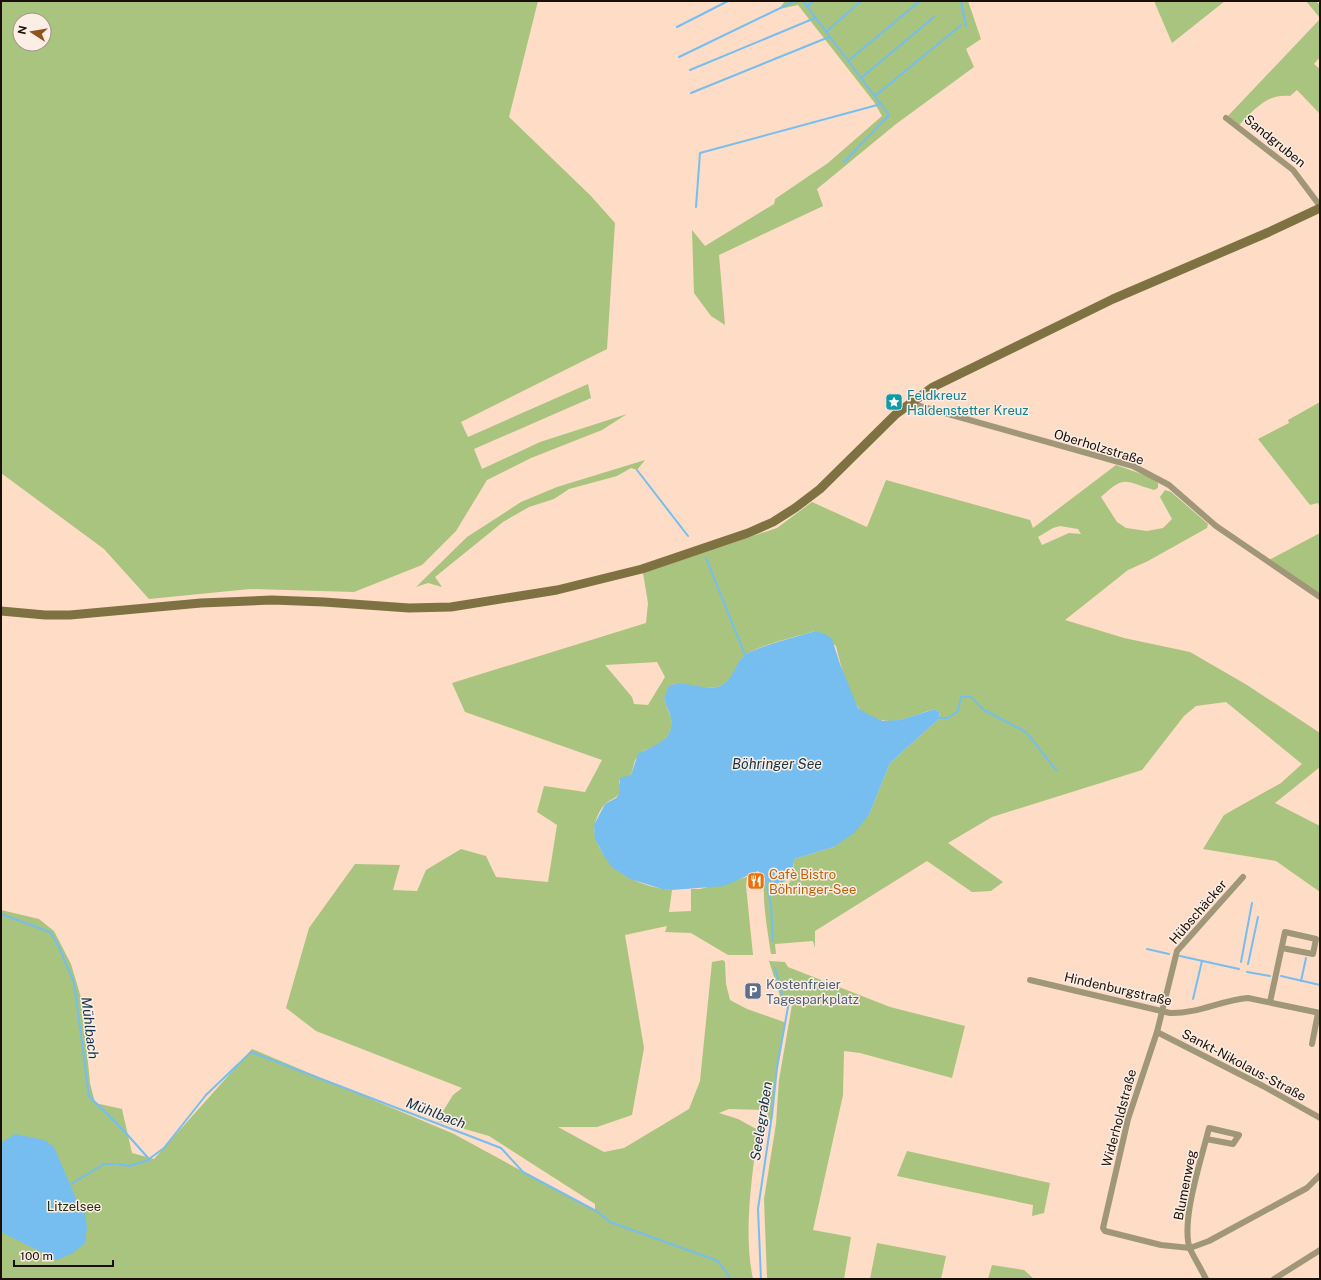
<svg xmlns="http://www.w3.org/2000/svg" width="1321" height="1280" font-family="'Public Sans',sans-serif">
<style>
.green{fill:#a8c47e;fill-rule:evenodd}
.sand{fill:#e4dab5}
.water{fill:#76beef}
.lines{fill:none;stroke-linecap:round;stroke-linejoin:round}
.stream{stroke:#76beef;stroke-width:2}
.street{stroke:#a09778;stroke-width:6}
.secondary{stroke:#7f7242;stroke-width:9}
.labels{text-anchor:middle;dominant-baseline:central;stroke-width:3;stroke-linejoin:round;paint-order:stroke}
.street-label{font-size:13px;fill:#1b1008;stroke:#fceee5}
.culture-label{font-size:13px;fill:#0d838f;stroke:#fceee5;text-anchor:start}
.food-label{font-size:13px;fill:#c56008;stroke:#fceee5;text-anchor:start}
.service-label{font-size:13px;fill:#4e5e75;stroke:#fceee5;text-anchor:start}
.park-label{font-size:13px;fill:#232f10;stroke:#fceee5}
.water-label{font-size:14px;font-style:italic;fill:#133347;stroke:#fceee5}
</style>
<rect width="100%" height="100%" fill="#fedcc6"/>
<g class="green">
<path d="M1,1H538L509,117L590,195L615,223L607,349L461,422L468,437L588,384L591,398L474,449L482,469L540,442L627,414L602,430L531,458L487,480L456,531L422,565L354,592L250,589L149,599L104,549L1,473ZM20,20H44V44H20Z"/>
<path d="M785,1H968L981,39L966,49L974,67L896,124L817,189L823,206L719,255L725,325L711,316L694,293L692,230L705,246L774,204L775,199L828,163L882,116L874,102L798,5L779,9Z"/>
<path d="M1154,1H1225L1172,43Z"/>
<path d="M1306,1H1316L1320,5V18Z"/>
<path d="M1320,19V57L1314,64L1320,69V114L1297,90L1290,96C1267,93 1254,110 1239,125L1227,117Z"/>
<path d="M1320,402V508L1318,503L1310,505L1258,439L1289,423L1288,420Z"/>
<path d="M645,460L637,470L631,468L617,476L569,489L554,499L529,507L503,522L435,577L442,587L428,583L416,587L467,537L521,502L557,487Z"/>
<path d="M1116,465L1150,477L1158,483V488L1154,490C1125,482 1126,474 1101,497L1117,522L1126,528L1147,531L1163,528L1172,519L1160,497L1165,490L1171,492L1208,524L1207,528L1148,561L1128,570L1065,620L1124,638L1190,652L1247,685L1320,733V767L1275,803L1320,826V892L1276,861L1203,849L1224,815L1281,783L1302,764L1226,702L1196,706L1184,716L1142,770L992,817L948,843L1003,882L991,891L972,892L927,861L815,931V948L813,941L775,944L776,954H771C768,933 761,896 765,877L770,883L781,884L794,867V859L834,847L869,815L890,763L940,718L939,712L935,709C923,712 912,717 900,720C887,723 865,719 858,707C848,692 840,663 836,646L815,631C795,637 763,644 747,654C739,659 738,666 733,674C721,697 694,684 674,684L664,699L671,718L672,726L669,734L660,744L643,751L635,760L631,775L619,781C624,798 614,796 605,804C600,809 597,817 595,823C593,831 596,840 599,847C613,875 642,887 672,890L669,912L691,911V889H700L747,877L746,886L753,955H728L691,933L665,932L667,926L625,935L644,1048L632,1115L597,1127H558L604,1152L624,1148L689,1109L700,1081L712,962L723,960L725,962L726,984L730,1000L747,1009L784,1022V1030L777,1068L771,1122L765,1110L729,1109L719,1113L738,1119L758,1130C752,1177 743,1233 753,1279H1V910L39,919L54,931L71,964L82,1001L90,1083L95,1103L122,1109L132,1153L154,1159L252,1049L454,1134L595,1211V1204L489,1136L437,1121L453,1095L462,1088L316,1031L286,1008L309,928L355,864L400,865L393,890L417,891L426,870L461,849L486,856L496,877L548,882L557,825L537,812L544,786L585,792L602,760L465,712L452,683L646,623L648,603L643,573L777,528L812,502L867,527L886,480L1030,520L1033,528ZM1060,526L1078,529L1081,534L1069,533L1042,545L1038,537L1053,528ZM657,662L665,677L648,705L634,704L632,697L605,665Z"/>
<path d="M1320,533V597L1267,561Z"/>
<path d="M769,961L785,962L788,967L890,1007L965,1026L952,1078L860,1053L844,1051L843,1095L813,1230L851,1237L844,1279H767L764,1199L776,1124L779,1080L792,1005L786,1007L780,996Z"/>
<path d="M907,1151L1050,1183L1044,1213L1032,1216L1033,1205L897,1176Z"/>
<path d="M877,1243L946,1256L941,1279H870Z"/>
<path d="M992,1265L1024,1270L1034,1279H988Z"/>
</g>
<path class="sand" d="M793,870L795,873C793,881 787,885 781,889L774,888L771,883L781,884L793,874Z"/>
<g class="water">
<path d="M815,631L825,634L832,639L840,664L858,708L869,715L883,721L900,720L935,709L939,712L940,718L890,763L869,815L854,833L834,847L794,859L793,874L781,884L770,883L758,871L724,886L672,890L662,889L630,879L613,868L605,858L595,839L594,825L605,804L616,798L619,794L620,778L631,775L638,754C652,746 675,741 671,719C670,712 666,706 664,699L669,686C686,679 703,692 720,686C734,680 734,664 745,655C755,647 800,636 815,631Z"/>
<path d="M15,1134L44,1140L54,1147L78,1203L85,1213L87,1227L85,1243L73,1253L57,1260L1,1232V1143Z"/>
</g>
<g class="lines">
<g class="stream">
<path d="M803,1L889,115L844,162"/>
<path d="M961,1L966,26"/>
<path d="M807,7L813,1"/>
<path d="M677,27L728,1"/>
<path d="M826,32L861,1"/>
<path d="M679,57L795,1"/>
<path d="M848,61L920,1"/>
<path d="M690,70L815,18"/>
<path d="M861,78L934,17"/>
<path d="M691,93L829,37"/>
<path d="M875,96L961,25"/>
<path d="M696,207L700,153L881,104"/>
<path d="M637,470L688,536"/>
<path d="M706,558L745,655"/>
<path d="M940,718H948L958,711L961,697H971L984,710L1026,732L1057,771"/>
<path d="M765,877L771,905L773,941"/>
<path d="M1,914L50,932L57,943L74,982L89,1096L125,1132L149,1159L164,1148L206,1095L251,1052L501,1148L523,1172L598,1212L610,1222L718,1261L731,1279"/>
<path d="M1147,949L1169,954"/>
<path d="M1180,956L1239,969"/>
<path d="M1241,962L1252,903"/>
<path d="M1248,964L1258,917"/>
<path d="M1247,972L1270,976"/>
<path d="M1281,976L1320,985"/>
<path d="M1301,981L1306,958"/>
<path d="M1193,999L1202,961"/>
<path d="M117,1164L129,1166L149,1160"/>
<path d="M71,1184L104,1164H114"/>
<path d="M761,1279L758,1209L772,1115L777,1068L788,1007L782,994L775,968"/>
</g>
<g class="street">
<path d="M1226,118L1293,170L1320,206"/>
<path d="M909,403L1133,466L1169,485L1216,526L1320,597"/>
<path d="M1243,877L1177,951L1157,1032L1128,1119L1103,1228L1105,1231L1161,1245L1190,1248L1209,1241L1307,1188L1320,1175"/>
<path d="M1030,980L1170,1013C1197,1014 1222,1000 1248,998L1320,1013"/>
<path d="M1270,1002L1285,932L1316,939L1313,954L1282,948"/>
<path d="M1157,1032L1263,1086L1320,1118"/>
<path d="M1312,1044L1318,1013"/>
<path d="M1206,1139L1233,1144L1239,1135L1209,1128C1202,1157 1180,1222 1190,1249C1195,1259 1201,1269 1206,1279"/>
<path d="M1274,1279L1320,1250"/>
</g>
<path class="secondary" d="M1,611L45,615H70L201,603L272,600L324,602L409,608L451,607L557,590L642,569L748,533L773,522L795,508L820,489L896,414L933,387L1113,299L1269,232L1320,208"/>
</g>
<defs>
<symbol id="sight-square" viewBox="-11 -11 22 22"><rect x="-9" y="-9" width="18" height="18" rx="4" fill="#0f9aa8" stroke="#fceee5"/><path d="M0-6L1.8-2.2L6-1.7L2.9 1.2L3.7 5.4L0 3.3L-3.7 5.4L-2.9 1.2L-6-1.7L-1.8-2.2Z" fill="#fff"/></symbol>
<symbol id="restaurant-square" viewBox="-11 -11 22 22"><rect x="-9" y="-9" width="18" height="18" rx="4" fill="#e8710a" stroke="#fceee5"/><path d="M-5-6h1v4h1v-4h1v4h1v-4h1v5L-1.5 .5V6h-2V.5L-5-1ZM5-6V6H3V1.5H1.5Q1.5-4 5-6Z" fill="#fff"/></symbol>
<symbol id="parking-square" viewBox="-11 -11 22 22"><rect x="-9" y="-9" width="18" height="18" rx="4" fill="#5c6f8a" stroke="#fceee5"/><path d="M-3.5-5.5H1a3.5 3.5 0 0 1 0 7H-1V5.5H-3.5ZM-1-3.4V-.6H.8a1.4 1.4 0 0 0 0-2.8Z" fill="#fff"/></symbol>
</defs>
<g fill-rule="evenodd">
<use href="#sight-square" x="884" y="392" width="20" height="20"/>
<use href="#restaurant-square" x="746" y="871" width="20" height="20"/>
<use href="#parking-square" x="743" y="981" width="20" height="20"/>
</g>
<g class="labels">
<g class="street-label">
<text transform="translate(1275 141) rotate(39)">Sandgruben</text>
<text transform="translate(1099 447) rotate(17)">Oberholzstraße</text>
<text transform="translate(1198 912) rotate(-49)">Hübschäcker</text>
<text transform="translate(1118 989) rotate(13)">Hindenburgstraße</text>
<text transform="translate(1244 1065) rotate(28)">Sankt-Nikolaus-Straße</text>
<text transform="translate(1119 1118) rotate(-75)">Widerholdstraße</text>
<text transform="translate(1185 1185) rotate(-79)">Blumenweg</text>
</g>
<g class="culture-label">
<text x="907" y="395">Feldkreuz<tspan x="907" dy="15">Haldenstetter Kreuz</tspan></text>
</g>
<g class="food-label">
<text x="769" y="874">Cafè Bistro<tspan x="769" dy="15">Böhringer-See</tspan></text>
</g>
<g class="service-label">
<text x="766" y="984">Kostenfreier<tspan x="766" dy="15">Tagesparkplatz</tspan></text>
</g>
<g class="park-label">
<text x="74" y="1206">Litzelsee</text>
</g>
<g class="water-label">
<text x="777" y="764">Böhringer See</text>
<text transform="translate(90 1028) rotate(83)">Mühlbach</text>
<text transform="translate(436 1113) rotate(21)">Mühlbach</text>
<text transform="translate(761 1121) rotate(-81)">Seelegraben</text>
</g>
</g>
<rect width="1321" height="1280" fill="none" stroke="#1b1008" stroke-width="4"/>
<g transform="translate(32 32) rotate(282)"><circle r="19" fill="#fceee5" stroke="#a2958d"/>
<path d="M0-3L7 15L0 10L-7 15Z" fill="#92521d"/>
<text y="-6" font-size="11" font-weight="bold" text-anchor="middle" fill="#1b1008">N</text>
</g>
<path d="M14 1260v6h99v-6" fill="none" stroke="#1b1008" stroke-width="2"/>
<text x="20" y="1260" font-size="12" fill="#1b1008" stroke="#fceee5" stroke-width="3" paint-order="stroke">100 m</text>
</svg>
